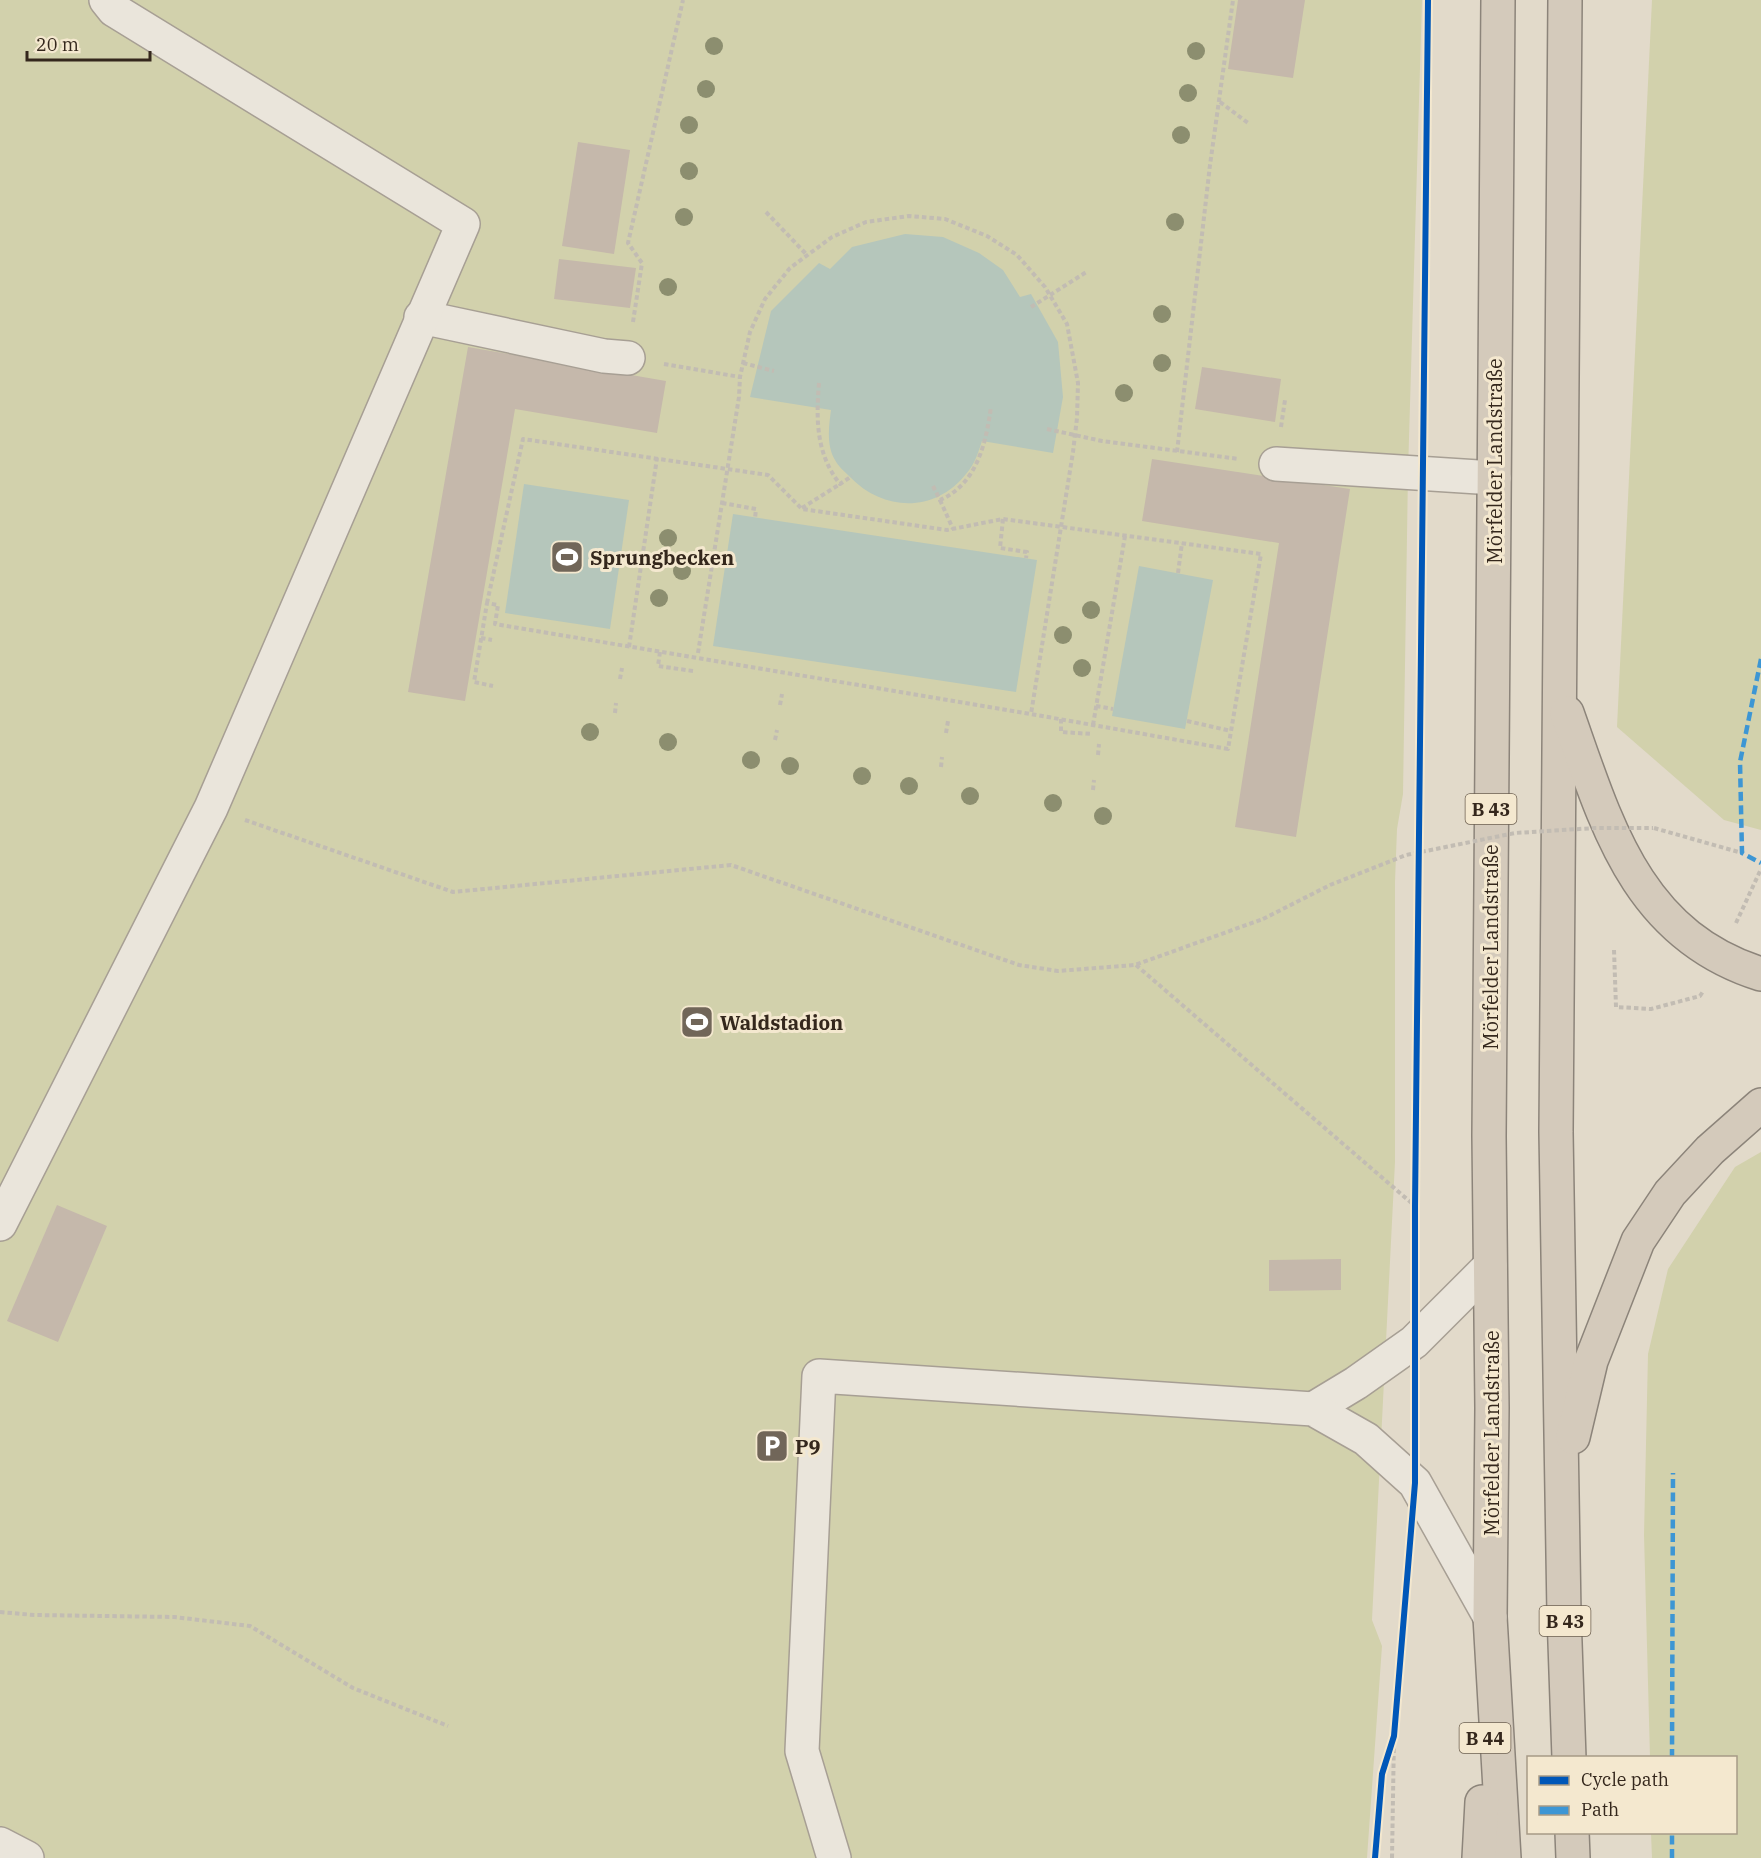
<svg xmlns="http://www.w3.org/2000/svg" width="1761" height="1858" font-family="'IBM Plex Serif',serif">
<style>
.green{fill:#d2d1ac}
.water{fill:#b5c6bb}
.building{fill:#c5b8ab}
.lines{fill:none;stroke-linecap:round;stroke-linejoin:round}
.minor-casing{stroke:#a79f94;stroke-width:36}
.highway-casing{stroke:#8c847a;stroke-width:36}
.path{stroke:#c2bcb3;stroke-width:4;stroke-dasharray:4.5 3;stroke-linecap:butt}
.minor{stroke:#eae5db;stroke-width:33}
.highway{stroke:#d4cabb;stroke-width:33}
.path-bridge{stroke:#c2bcb3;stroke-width:4;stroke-dasharray:4.5 3;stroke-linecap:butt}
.quiet{stroke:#3d96d4;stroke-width:4.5;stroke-dasharray:9 4.5;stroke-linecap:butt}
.cycleway-casing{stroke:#f4e8cf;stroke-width:10}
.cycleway{stroke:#0057b8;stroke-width:6}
.tree{fill:#8c8e6f}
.labels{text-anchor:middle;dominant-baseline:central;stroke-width:6;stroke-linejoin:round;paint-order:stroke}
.shield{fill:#f4e8cf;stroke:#6e6152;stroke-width:1.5}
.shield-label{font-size:18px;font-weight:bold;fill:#34271c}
.street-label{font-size:20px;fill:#34271c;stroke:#f4e8cf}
.poi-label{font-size:20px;font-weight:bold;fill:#34271c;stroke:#f4e8cf;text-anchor:start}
</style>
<rect width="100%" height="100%" fill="#e2daca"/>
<g class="green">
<path d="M0,0H1422L1408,472L1403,794L1397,829L1395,882V1162L1372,1620L1382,1646L1367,1858H0Z"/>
<path d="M1652,0H1761V830L1724,820L1617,727Z"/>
<path d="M1761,1152V1858H1652L1651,1833L1736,1832V1758L1650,1757L1644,1535L1648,1354L1668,1269L1735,1167Z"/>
</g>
<g class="water">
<path d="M905,234L943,237L979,253L1003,270L1020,297L1031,294L1058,342L1063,397L1053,453L982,441C978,453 975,464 966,474C935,513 884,512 850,477C845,472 838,466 835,460C826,445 829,426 831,410L750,397L771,311L819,263L830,269L852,247Z"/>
<path d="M524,484L629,500L610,629L505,613Z"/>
<path d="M733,514L1037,560L1016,692L713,646Z"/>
<path d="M1139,566L1213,580L1185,729L1112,716Z"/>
</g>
<g class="building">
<path d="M1238,0H1305L1293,78L1228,69Z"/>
<path d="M578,142L630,150L614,254L562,246Z"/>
<path d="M559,259L636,268L630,308L554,299Z"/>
<path d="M468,347L666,381L657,433L515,409L465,701L408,692Z"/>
<path d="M1202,367L1281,379L1275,422L1195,409Z"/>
<path d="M1152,459L1350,489L1296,837L1235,827L1279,543L1142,521Z"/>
<path d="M57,1205L107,1226L58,1342L7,1321Z"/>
<path d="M1341,1259V1290L1269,1291V1260Z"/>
</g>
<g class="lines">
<defs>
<g id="minor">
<path d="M421,317L604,356L628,358"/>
<path d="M1276,464L1494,478"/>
<path d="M0,1224L211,808L463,224L114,10L106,0"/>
<path d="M1313,1409L1356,1383L1414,1342L1490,1266"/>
<path d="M0,1844L27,1858"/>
<path d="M834,1858L802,1751L819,1376L1313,1409L1366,1439L1415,1483L1490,1617"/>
</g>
<g id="highway">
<path d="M1498,0L1489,1136L1492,1408L1490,1617L1504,1858"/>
<path d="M1565,0L1556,1132L1564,1614L1569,1758"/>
<path d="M1567,713C1606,823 1636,935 1761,974"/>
<path d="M1573,1437L1591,1361L1638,1241L1670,1193L1710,1150L1761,1105"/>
<path d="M1572,1832L1573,1858"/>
<path d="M1479,1858L1482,1802"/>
</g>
</defs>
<use href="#minor" class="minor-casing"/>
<use href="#highway" class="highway-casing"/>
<g class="path">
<path d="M1220,102L1248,123"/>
<path d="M766,212L807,255"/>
<path d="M1031,307L1088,271"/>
<path d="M633,322L642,263L628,243L683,0"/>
<path d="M743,363L774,371"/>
<path d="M664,364L740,377L750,332L765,299L790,268L832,237L866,222L909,216L945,219L987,236L1017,255L1045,287L1067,324L1078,383L1077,418L1073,452L1031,714"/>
<path d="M819,383C816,420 816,454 840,484L852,476"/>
<path d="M1281,427L1285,400"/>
<path d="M1047,429L1102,441L1239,459"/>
<path d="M1177,452L1210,165L1233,0"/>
<path d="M933,486L940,500C977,484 986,443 991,407"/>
<path d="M940,500L953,529"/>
<path d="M722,503L756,509L755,518"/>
<path d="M802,508L840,484"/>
<path d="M1003,519L1000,548L1027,552L1026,558"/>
<path d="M1178,573L1182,543"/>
<path d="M487,603L523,439L768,475L802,509L947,530L1003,519L1261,554L1228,749L1031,714L495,624L498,605L487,603L474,682L493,686"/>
<path d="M481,638L492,640"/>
<path d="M629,647L657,458"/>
<path d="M660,652L658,666L693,671"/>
<path d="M698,653L739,397L740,377"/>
<path d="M620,679L622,668"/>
<path d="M780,705L782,694"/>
<path d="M1096,706L1113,709"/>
<path d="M615,713L616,703"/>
<path d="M1061,719V732L1092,734"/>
<path d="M1187,721L1231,731"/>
<path d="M1093,725L1125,536"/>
<path d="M946,733L948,721"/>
<path d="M775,740L777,730"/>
<path d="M1098,755L1099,744"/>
<path d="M941,767L942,757"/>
<path d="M1093,790L1094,780"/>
<path d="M245,820L453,892L731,865L1019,965L1058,971L1135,965L1263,919"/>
<path d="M1654,828L1742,853"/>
<path d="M1736,923L1761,869"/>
<path d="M1614,950L1616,1007L1651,1009L1700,996L1704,990"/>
<path d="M1136,965L1415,1206"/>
<path d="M0,1612L34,1615L174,1617L250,1626L353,1688L448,1726"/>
<path d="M1392,1858L1394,1736"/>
</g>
<use href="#minor" class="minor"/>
<use href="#highway" class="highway"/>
<path class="path-bridge" d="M1263,919L1330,885L1406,855L1515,833L1595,828H1653"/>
<g class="quiet">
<path d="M1761,659L1740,762L1742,853L1761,863"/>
<path d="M1672,1758L1673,1473"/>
<path d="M1672,1858V1832"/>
</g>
<defs>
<path id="cycleway" d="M1375,1858L1382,1774L1394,1736L1415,1483V1206L1428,0"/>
</defs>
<use href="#cycleway" class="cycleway-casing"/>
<use href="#cycleway" class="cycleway"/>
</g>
<g class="tree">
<circle cx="714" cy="46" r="9"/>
<circle cx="1196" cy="51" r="9"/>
<circle cx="706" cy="89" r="9"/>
<circle cx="1188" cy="93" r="9"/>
<circle cx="689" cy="125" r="9"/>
<circle cx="1181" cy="135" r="9"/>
<circle cx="689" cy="171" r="9"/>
<circle cx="684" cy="217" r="9"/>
<circle cx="1175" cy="222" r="9"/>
<circle cx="668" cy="287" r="9"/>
<circle cx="1162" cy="314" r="9"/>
<circle cx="1162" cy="363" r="9"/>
<circle cx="1124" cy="393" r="9"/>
<circle cx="668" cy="538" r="9"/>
<circle cx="682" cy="571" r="9"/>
<circle cx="659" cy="598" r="9"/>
<circle cx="1091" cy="610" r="9"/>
<circle cx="1063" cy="635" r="9"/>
<circle cx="1082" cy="668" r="9"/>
<circle cx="590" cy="732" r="9"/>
<circle cx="668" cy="742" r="9"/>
<circle cx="751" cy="760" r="9"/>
<circle cx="790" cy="766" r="9"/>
<circle cx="862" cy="776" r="9"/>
<circle cx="909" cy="786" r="9"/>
<circle cx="970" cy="796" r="9"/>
<circle cx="1053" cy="803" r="9"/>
<circle cx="1103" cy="816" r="9"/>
</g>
<defs>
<symbol id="stadium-square" viewBox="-11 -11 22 22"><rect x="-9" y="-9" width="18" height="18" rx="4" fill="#716659" stroke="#f4e8cf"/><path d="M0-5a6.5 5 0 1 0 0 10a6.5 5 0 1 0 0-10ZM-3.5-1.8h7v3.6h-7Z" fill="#fff"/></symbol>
<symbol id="parking-square" viewBox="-11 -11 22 22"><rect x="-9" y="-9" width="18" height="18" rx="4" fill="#716659" stroke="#f4e8cf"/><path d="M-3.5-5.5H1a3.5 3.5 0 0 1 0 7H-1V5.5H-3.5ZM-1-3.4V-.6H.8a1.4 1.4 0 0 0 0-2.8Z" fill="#fff"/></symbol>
</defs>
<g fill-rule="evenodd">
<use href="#stadium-square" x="548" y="538" width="38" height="38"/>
<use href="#stadium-square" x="678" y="1003" width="38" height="38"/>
<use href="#parking-square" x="753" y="1427" width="38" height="38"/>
</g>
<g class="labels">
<g class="shield">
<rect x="1465.5" y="794" width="51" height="30" rx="4.5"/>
<rect x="1539.5" y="1606" width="51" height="30" rx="4.5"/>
<rect x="1459.5" y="1723" width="51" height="30" rx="4.5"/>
</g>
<g class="shield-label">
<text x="1491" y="809">B 43</text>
<text x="1565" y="1621">B 43</text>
<text x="1485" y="1738">B 44</text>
</g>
<g class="street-label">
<text transform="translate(1494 461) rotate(-90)">Mörfelder Landstraße</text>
<text transform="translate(1490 947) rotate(-90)">Mörfelder Landstraße</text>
<text transform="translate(1491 1433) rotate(-90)">Mörfelder Landstraße</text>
</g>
<g class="poi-label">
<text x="590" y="557">Sprungbecken</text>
<text x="720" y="1022">Waldstadion</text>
<text x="795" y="1446">P9</text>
</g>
</g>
<rect x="1527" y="1756" width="210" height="78" fill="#f4e8cf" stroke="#a79b87" stroke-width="1.5"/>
<rect x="1539" y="1776" width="30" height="9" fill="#0057b8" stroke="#a79b87" stroke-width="1.5"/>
<text x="1581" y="1786" font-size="18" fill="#34271c">Cycle path</text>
<rect x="1539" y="1806" width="30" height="9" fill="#3d96d4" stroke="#a79b87" stroke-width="1.5"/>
<text x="1581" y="1816" font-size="18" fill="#34271c">Path</text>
<path d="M27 51v9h123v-9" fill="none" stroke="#34271c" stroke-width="3"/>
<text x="36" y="51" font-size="18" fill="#34271c" stroke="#f4e8cf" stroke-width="4.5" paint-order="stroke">20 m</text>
</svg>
